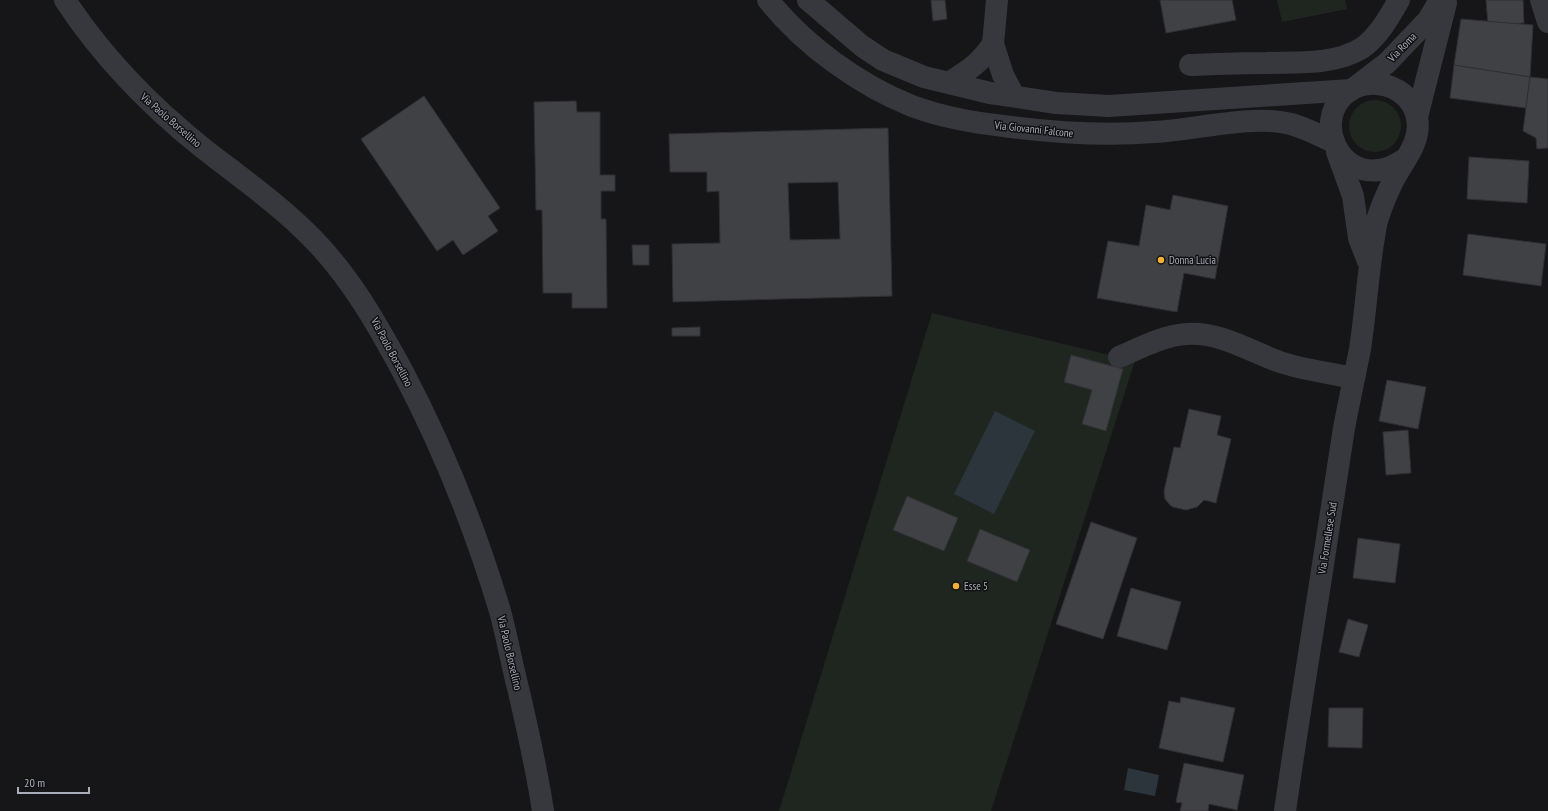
<svg xmlns="http://www.w3.org/2000/svg" width="1548" height="811" viewBox="0 0 1548 811" font-family="'PT Sans Narrow',sans-serif">
<rect width="100%" height="100%" fill="#161618"/>
<!-- green -->
<g fill="#1e261f">
<polygon points="1277,0 1345,0 1347,9 1282,22"/>
<circle cx="1375" cy="126" r="26"/>
<polygon points="932,313 1135,361 991,811 779,811"/>
</g>
<!-- water -->
<g fill="#2c353c">
<polygon points="995,411 1035,431 994,514 954,494"/>
<polygon points="1128,768 1159,775 1155,796 1124,790"/>
</g>
<!-- building -->
<g fill="#404145" stroke="#303034" fill-rule="evenodd">
<polygon points="931,0 945,0 947,19 933,21"/>
<polygon points="1160,0 1232,0 1236,20 1166,33"/>
<polygon points="1486,0 1523,0 1524,23 1488,25"/>
<polygon points="1461,19 1533,25 1530,77 1454,65"/>
<polygon points="1454,65 1530,77 1526,108 1450,98"/>
<polygon points="1530,77 1548,79 1548,148 1537,149 1536,138 1523,131"/>
<polygon points="424,96 500,208 488,216 498,231 463,255 453,240 437,251 361,139"/>
<polygon points="576,101 577,112 600,112 600,175 615,175 615,191 601,191 601,219 606,219 607,308 572,308 572,293 543,293 542,210 536,210 534,102"/>
<path d="M888,128L892,296L673,302L672,244L720,243L719,191L707,192V172H670L669,134ZM838,182L840,239L790,240L788,183Z"/>
<polygon points="1469,157 1529,161 1527,203 1467,199"/>
<polygon points="1173,195 1228,206 1215,279 1184,273 1177,312 1097,298 1108,241 1139,246 1146,205 1170,210"/>
<polygon points="1468,234 1546,244 1541,286 1463,275"/>
<polygon points="632,245 649,245 649,265 633,265"/>
<polygon points="700,327 700,336 672,336 672,328"/>
<polygon points="1071,355 1123,369 1106,431 1082,424 1092,390 1064,382"/>
<polygon points="1387,380 1426,387 1418,429 1379,421"/>
<polygon points="1189,409 1221,416 1217,435 1231,439 1216,503 1204,500 1197,507 1186,510 1173,507 1170,505 1165,499 1164,491 1174,447 1180,448"/>
<polygon points="1408,430 1411,473 1386,475 1383,432"/>
<polygon points="907,496 958,518 944,551 893,530"/>
<polygon points="1091,522 1137,538 1103,639 1056,624"/>
<polygon points="980,529 1030,550 1017,582 967,561"/>
<polygon points="1358,538 1400,544 1395,583 1353,578"/>
<polygon points="1131,588 1181,602 1167,650 1117,636"/>
<polygon points="1348,619 1368,625 1359,657 1339,652"/>
<polygon points="1181,697 1235,708 1223,762 1159,748 1169,701 1180,703"/>
<polygon points="1329,708 1363,708 1362,748 1328,747"/>
<polygon points="1184,763 1244,775 1237,810 1209,804 1208,811 1180,811 1182,803 1176,802"/>
</g>
<g fill="none" stroke-linecap="round" stroke-linejoin="round">
<!-- minor -->
<g stroke="#37383d" stroke-width="22">
<path d="M65,0C103,58 150,106 204,149C241,178 280,205 313,239C351,278 377,324 403,372C443,448 475,528 500,611C507,637 512,665 519,692C528,731 537,771 543,811"/>
<path d="M768,0C804,45 859,85 912,106C944,118 977,123 1011,127C1059,133 1106,136 1154,132C1195,130 1253,114 1291,124C1306,128 1320,136 1334,142"/>
<polyline points="808,0 862,46 883,60 924,77 990,93 1056,103 1109,106 1351,90"/>
<polyline points="1541,0 1548,22"/>
<polyline points="993,44 997,0"/>
<path d="M1190,65C1216,64 1241,63 1267,63C1297,62 1335,65 1362,48C1379,36 1389,17 1399,0"/>
<path d="M950,82C969,70 980,63 993,44L1003,75L1014,96"/>
<polyline points="1357,86 1387,63 1428,20 1440,0"/>
<polyline points="1417,117 1446,3"/>
<polyline points="1337,152 1353,196 1359,238 1368,261"/>
<path d="M1119,357C1140,348 1164,335 1187,334C1221,332 1249,351 1280,362C1304,370 1329,373 1354,378"/>
<path d="M1285,811C1297,727 1311,643 1324,558C1331,515 1337,471 1344,428C1349,401 1355,375 1360,349C1366,310 1368,270 1375,231C1377,215 1385,198 1392,183C1402,162 1422,143 1417,118C1411,85 1367,72 1343,96C1315,124 1339,176 1379,170C1390,169 1397,164 1405,159"/>
</g>
</g>
<!-- markers -->
<g fill="#f2b134" stroke="#111113" stroke-width="1.5">
<circle cx="1161" cy="260" r="4"/>
<circle cx="956" cy="586" r="4"/>
</g>
<g text-anchor="middle" stroke-width="3" stroke-linejoin="round" paint-order="stroke">
<!-- street labels -->
<g font-size="11" fill="#a8adb8" stroke="#111113">
<text transform="translate(1402 47) rotate(-46)" y="4">Via Roma</text>
<text transform="translate(171 120) rotate(41)" y="4">Via Paolo Borsellino</text>
<text transform="translate(1034 129) rotate(6)" y="4">Via Giovanni Falcone</text>
<text transform="translate(392 352) rotate(62)" y="4">Via Paolo Borsellino</text>
<text transform="translate(1327 538) rotate(-81)" y="4">Via Formellese Sud</text>
<text transform="translate(510 653) rotate(77)" y="4">Via Paolo Borsellino</text>
</g>
<!-- poi labels -->
<g font-size="11" fill="#a8adb8" stroke="#111113" text-anchor="start">
<text x="1169" y="264">Donna Lucia</text>
<text x="964" y="590">Esse 5</text>
</g>
</g>
<!-- scale -->
<path d="M18 787v6h71v-6" fill="none" stroke="#a8adb8" stroke-width="2"/>
<text x="24" y="787" font-size="12" fill="#a8adb8" stroke="#111113" stroke-width="3" paint-order="stroke">20 m</text>
</svg>
